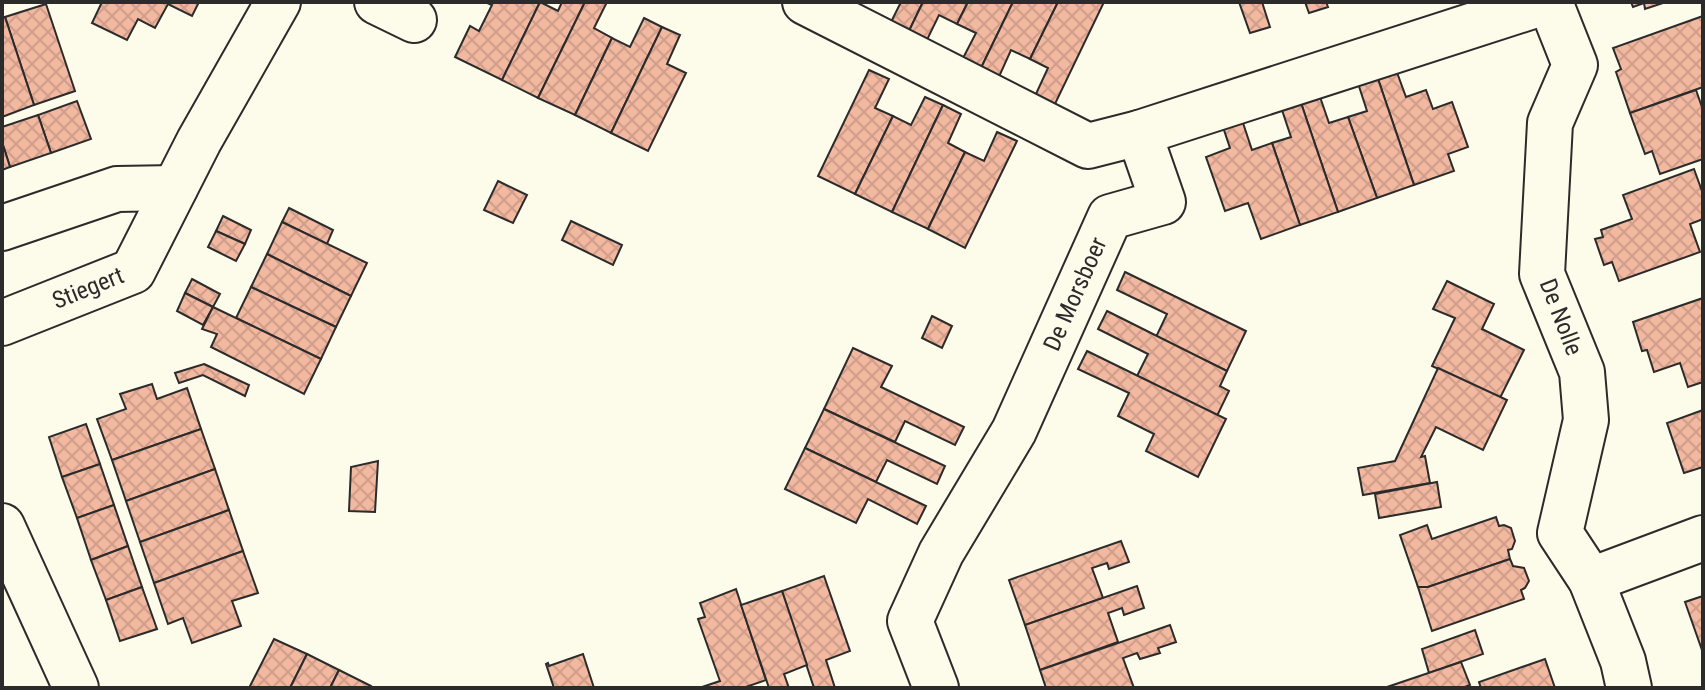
<svg xmlns="http://www.w3.org/2000/svg" width="1705" height="690" viewBox="0 0 1705 690" font-family="'Roboto Condensed',sans-serif">
<defs>
<pattern id="building-cross-hatch" width="8" height="8" patternUnits="userSpaceOnUse" patternTransform="scale(2)"><rect width="8" height="8" fill="#f2b8a0"/><path d="M0 0l8 8M0 8l8-8" fill="none" stroke="#d09e8a"/></pattern>
</defs>
<rect width="100%" height="100%" fill="#fdfbea"/>
<!-- building -->
<g fill="url(#building-cross-hatch)" stroke="#2b2b2b" stroke-width="2">
<polygon points="102,2 199,2 192,16 168,4 155,28 138,19 127,40 92,23"/>
<polygon points="485,2 540,2 502,80 455,57 470,26 479,31 492,5"/>
<polygon points="540,2 558,11 562,2 585,2 538,98 502,80"/>
<polygon points="585,2 607,2 594,28 612,38 575,115 538,98"/>
<polygon points="901,2 923,2 907,35 889,26"/>
<polygon points="923,2 968,2 957,24 939,15 925,44 907,35"/>
<polygon points="968,2 1013,2 980,70 961,62 976,33 957,24"/>
<polygon points="1013,2 1058,2 1030,59 1011,50 998,79 980,70"/>
<polygon points="1058,2 1104,2 1054,106 1035,96 1048,68 1030,59"/>
<polygon points="1239,2 1262,2 1270,27 1250,33"/>
<polygon points="1305,2 1326,2 1328,7 1309,13"/>
<polygon points="1631,2 1666,2 1645,9 1644,3 1633,7"/>
<polygon points="46,4 75,91 34,105 5,17"/>
<polygon points="1703,16 1703,87 1630,113 1616,72 1621,69 1613,48"/>
<polygon points="5,17 34,105 2,117 2,18"/>
<polygon points="644,18 662,27 611,133 575,115 612,38 630,47"/>
<polygon points="662,27 680,35 667,64 686,73 648,151 611,133"/>
<polygon points="1395,67 1406,97 1426,90 1433,109 1452,102 1468,147 1448,154 1454,171 1414,185 1376,73"/>
<polygon points="869,70 889,79 875,108 893,116 855,194 818,176"/>
<polygon points="1376,73 1414,185 1377,198 1348,117 1367,111 1357,80"/>
<polygon points="1696,90 1703,110 1703,159 1660,174 1652,151 1645,154 1630,113"/>
<polygon points="1319,94 1329,123 1348,117 1377,198 1338,212 1300,100"/>
<polygon points="925,97 943,105 892,212 855,194 893,116 911,125"/>
<polygon points="1300,100 1338,212 1300,225 1272,143 1291,137 1281,107"/>
<polygon points="77,101 91,139 51,153 38,115"/>
<polygon points="943,105 961,114 948,143 965,152 928,229 892,212"/>
<polygon points="38,115 51,153 10,167 2,142 2,127"/>
<polygon points="1242,120 1252,150 1272,143 1300,225 1261,239 1248,203 1225,211 1206,157 1230,148 1223,127"/>
<polygon points="997,132 1017,141 965,248 928,229 965,152 984,161"/>
<polygon points="2,142 10,167 2,170"/>
<polygon points="1694,169 1703,194 1703,219 1690,224 1700,252 1619,281 1612,262 1604,265 1595,239 1603,237 1601,230 1632,219 1623,195"/>
<polygon points="498,181 527,195 513,223 484,210"/>
<polygon points="289,208 333,230 327,244 282,222"/>
<polygon points="223,216 251,230 245,244 216,231"/>
<polygon points="571,221 622,245 613,265 562,240"/>
<polygon points="282,222 367,263 351,296 267,254"/>
<polygon points="216,231 245,244 236,261 208,247"/>
<polygon points="267,254 351,296 336,327 251,287"/>
<polygon points="1125,272 1246,331 1227,371 1156,337 1167,314 1117,290"/>
<polygon points="192,279 220,294 213,307 185,293"/>
<polygon points="1447,281 1494,304 1482,329 1524,350 1500,398 1432,366 1455,318 1433,309"/>
<polygon points="251,287 336,327 321,359 236,318"/>
<polygon points="185,293 213,307 203,325 177,311"/>
<polygon points="1703,298 1703,382 1688,387 1680,363 1654,372 1647,350 1642,351 1633,322"/>
<polygon points="213,307 321,359 304,394 211,347 217,334 202,329"/>
<polygon points="1107,311 1227,371 1220,386 1229,391 1217,416 1137,376 1148,354 1098,329"/>
<polygon points="932,316 952,326 942,348 922,338"/>
<polygon points="853,348 892,366 881,387 964,427 955,445 905,421 895,442 824,409"/>
<polygon points="1087,351 1226,419 1198,477 1146,451 1154,434 1118,416 1129,393 1078,369"/>
<polygon points="204,364 249,385 245,396 203,375 179,383 175,373"/>
<polygon points="1438,368 1507,400 1483,450 1436,427 1421,457 1425,456 1430,483 1363,495 1358,468 1395,461"/>
<polygon points="152,384 157,399 187,388 201,429 112,460 97,419 126,409 120,394"/>
<polygon points="824,409 945,466 937,484 887,460 876,482 805,448"/>
<polygon points="1703,410 1703,467 1684,473 1667,423"/>
<polygon points="86,424 100,464 62,477 49,437"/>
<polygon points="201,429 215,469 126,501 112,460"/>
<polygon points="805,448 926,506 917,524 868,499 856,523 785,489"/>
<polygon points="378,461 375,512 349,511 351,467"/>
<polygon points="100,464 114,505 77,518 62,477"/>
<polygon points="215,469 229,510 140,542 126,501"/>
<polygon points="1437,482 1441,507 1379,518 1375,494"/>
<polygon points="114,505 128,546 91,560 77,518"/>
<polygon points="229,510 243,551 154,583 140,542"/>
<polygon points="1496,517 1499,526 1504,525 1511,528 1515,541 1512,549 1508,550 1510,559 1428,587 1418,587 1400,535 1427,525 1432,539"/>
<polygon points="1121,541 1129,562 1109,569 1107,563 1092,568 1103,598 1025,625 1009,580"/>
<polygon points="128,546 142,587 106,600 91,560"/>
<polygon points="243,551 258,593 232,601 241,626 192,643 183,618 168,624 154,583"/>
<polygon points="1510,559 1513,566 1524,568 1529,581 1525,588 1521,590 1524,599 1432,631 1418,587 1428,587"/>
<polygon points="824,576 850,651 826,660 835,688 814,688 782,591"/>
<polygon points="1137,586 1144,608 1124,615 1122,608 1108,613 1118,642 1040,670 1025,625"/>
<polygon points="142,587 157,629 120,641 106,600"/>
<polygon points="736,589 766,680 743,688 699,688 720,681 698,619 705,617 700,603"/>
<polygon points="782,591 807,665 784,674 789,688 769,688 741,605"/>
<polygon points="1703,596 1703,653 1685,602"/>
<polygon points="1170,625 1176,642 1158,648 1160,653 1140,659 1137,653 1123,658 1134,688 1046,688 1040,670"/>
<polygon points="1475,630 1483,654 1429,673 1422,649"/>
<polygon points="274,639 307,654 290,688 249,688"/>
<polygon points="307,654 339,670 330,688 290,688"/>
<polygon points="583,654 594,688 554,688 546,664 548,663 549,666"/>
<polygon points="1545,659 1555,688 1481,688 1479,682"/>
<polygon points="1461,662 1470,685 1462,688 1384,688"/>
<polygon points="339,670 371,686 370,688 330,688"/>
</g>
<g fill="none" stroke-linecap="round" stroke-linejoin="round">
<defs>
<g id="minor">
<polyline points="377,2 414,20"/>
<polyline points="805,2 1088,146 1139,133 1163,202 1110,217 1014,431 941,553 910,621 936,688"/>
<polyline points="1550,2 1575,65 1550,123 1542,274 1582,372 1586,420 1560,533 1591,580 1623,661 1629,688"/>
<polyline points="1139,133 1545,2"/>
<polyline points="2,228 117,189 175,188"/>
<polyline points="2,323 133,271 199,141 278,2"/>
<polyline points="2,526 76,688"/>
<polyline points="1591,580 1703,538"/>
</g>
</defs>
<!-- minor casing -->
<use href="#minor" stroke="#2b2b2b" stroke-width="48"/>
<!-- minor -->
<use href="#minor" stroke="#fdfbea" stroke-width="44"/>
</g>
<g text-anchor="middle" stroke-width="6" stroke-linejoin="round" paint-order="stroke">
<!-- street labels -->
<g font-size="24" fill="#2b2b2b" stroke="#fdfbea">
<text transform="translate(88 288) rotate(-22)" y="8">Stiegert</text>
<text transform="translate(1075 294) rotate(-66)" y="8">De Morsboer</text>
<text transform="translate(1561 317) rotate(69)" y="8">De Nolle</text>
</g>
</g>
<!-- border -->
<rect width="1705" height="690" fill="none" stroke="#2b2b2b" stroke-width="8"/>
</svg>
